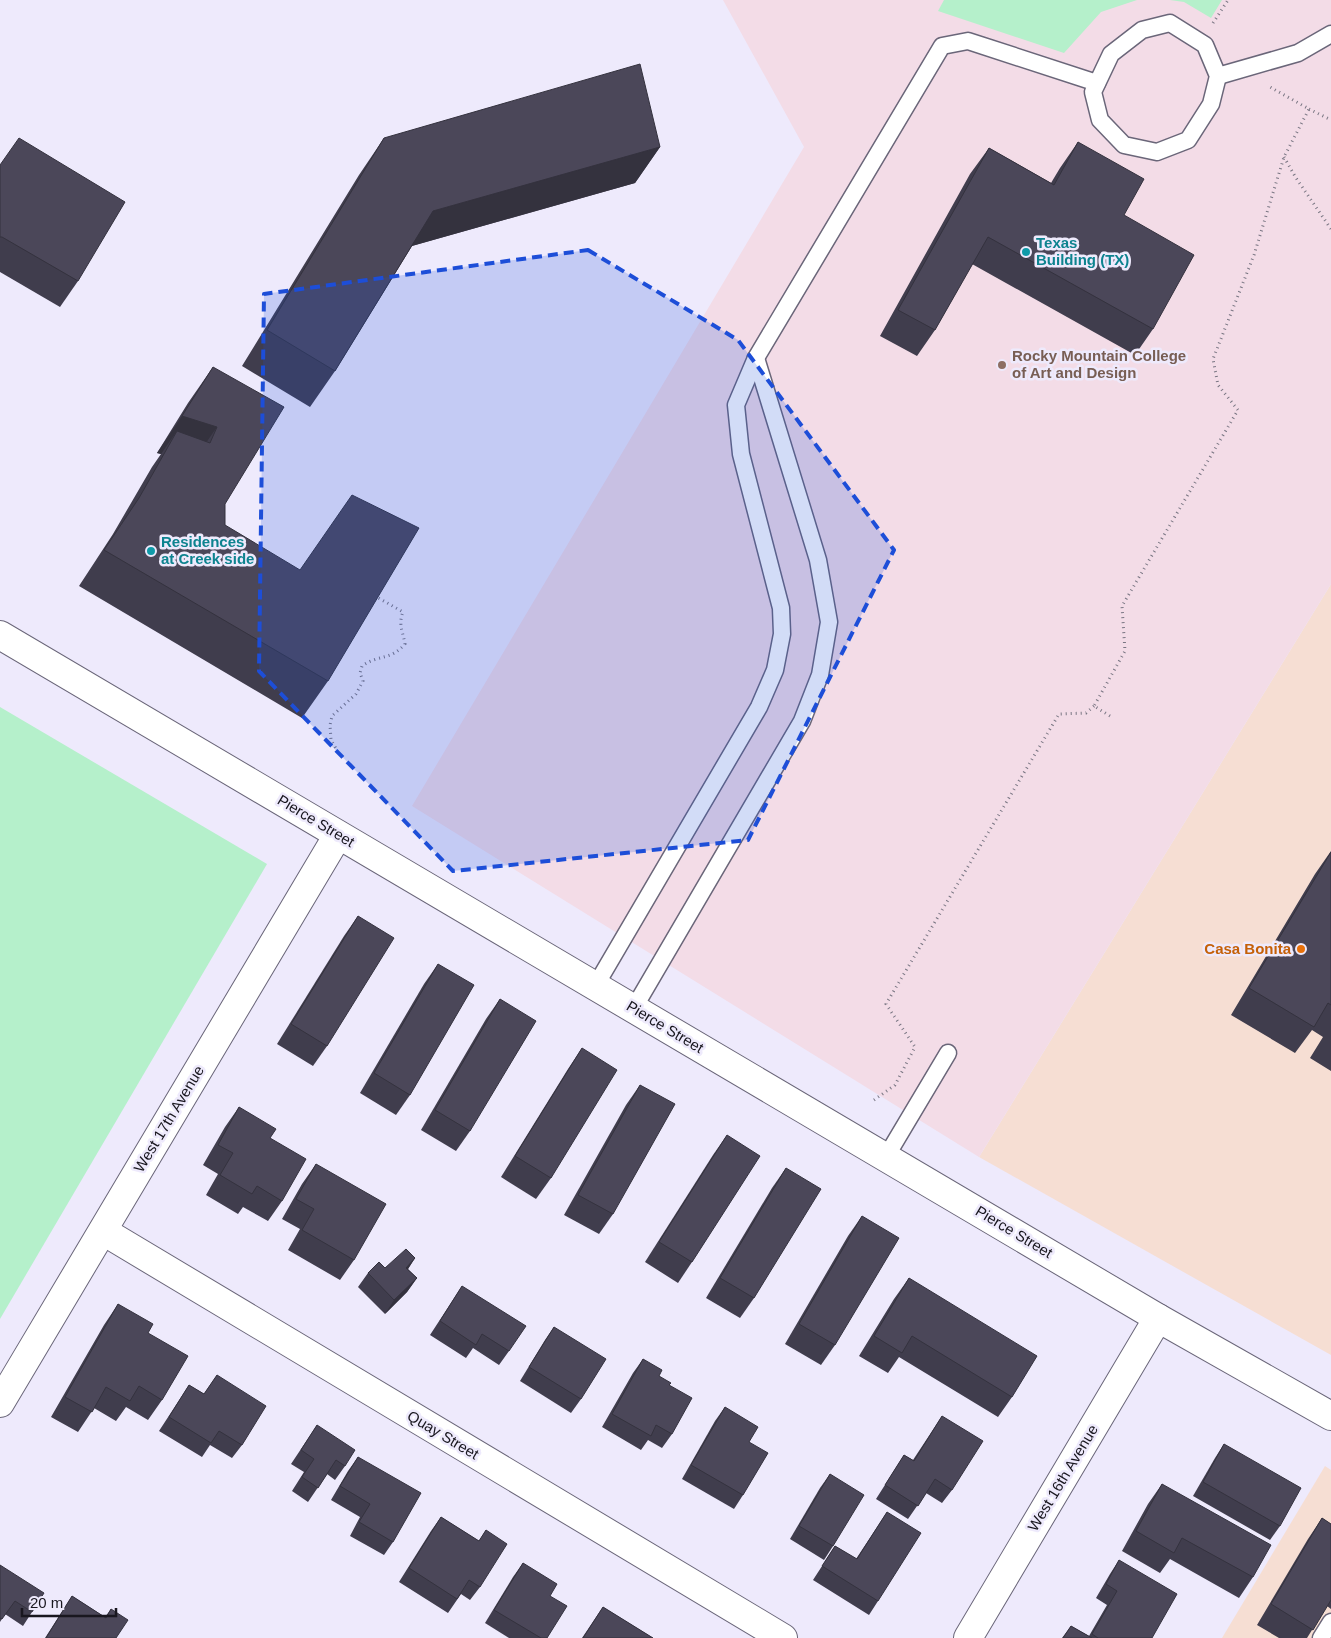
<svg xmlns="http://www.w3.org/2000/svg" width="1331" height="1638" viewBox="0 0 1331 1638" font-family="Helvetica,sans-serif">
<rect width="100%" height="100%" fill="#eeeafc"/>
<!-- commercial -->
<g fill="#f6ded3">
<polygon points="1331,584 1331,1355 979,1157"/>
<polygon points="1325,1466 1331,1470 1331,1638 1222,1638"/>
</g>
<!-- education -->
<polygon fill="#f3dce7" points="723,0 1331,0 1331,584 979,1157 412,806 804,147"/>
<!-- green -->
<g fill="#b5f0cb">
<polygon points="944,0 1137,0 1101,12 1064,53 938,11"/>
<polygon points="1170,0 1222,0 1211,18 1184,2"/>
<polygon points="0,707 267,864 0,1319"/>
</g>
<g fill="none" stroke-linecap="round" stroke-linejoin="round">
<defs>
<g id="service">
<polygon points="1170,23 1205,45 1218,76 1211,104 1188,140 1157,152 1124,145 1100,120 1093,92 1111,54 1142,30"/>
<polyline points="1218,76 1298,53 1331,34"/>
<polyline points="596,985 759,707 775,670 782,634 781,608 741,454 736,405 756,358 942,46 968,41 1097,83"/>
<polyline points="634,1008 802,721 820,675 829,622 818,560 756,358"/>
<polyline points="886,1157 948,1053"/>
<polyline points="1321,1638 1331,1622"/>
</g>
<g id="minor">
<polyline points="103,1231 783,1638"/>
<polyline points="0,1403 338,835"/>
<polyline points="968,1638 1158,1318"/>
</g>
<polyline id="tertiary" points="0,635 1158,1318 1331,1416"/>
</defs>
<!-- service casing -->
<use href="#service" stroke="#6a6679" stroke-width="19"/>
<!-- minor casing -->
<use href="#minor" stroke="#6a6679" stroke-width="30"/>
<!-- tertiary casing -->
<use href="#tertiary" stroke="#6a6679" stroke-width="30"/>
<!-- path -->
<g stroke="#797683" stroke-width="3" stroke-dasharray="1 4" stroke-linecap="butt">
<polyline points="1213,23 1228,0"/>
<polyline points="1309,109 1331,120"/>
<polyline points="1284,157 1296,178 1331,229"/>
<polyline points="1110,716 1094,706 1125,651 1122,606 1238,410 1218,385 1213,359 1254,255 1284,157 1309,109 1270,87"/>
<path d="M338,752L331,740L330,725L332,716L356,694L363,681L360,673L362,666C379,654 390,661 405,644C403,632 398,624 403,612L375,596"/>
<polyline points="874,1100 895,1085 915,1047 886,1004 1059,714 1086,713 1094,706"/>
</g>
<!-- service -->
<use href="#service" stroke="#fff" stroke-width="16"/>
<!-- minor -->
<use href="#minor" stroke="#fff" stroke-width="28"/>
<!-- tertiary -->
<use href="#tertiary" stroke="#fff" stroke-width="28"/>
</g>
<!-- wall -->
<g fill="#403d4d">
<polygon points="384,138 660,147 635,183 412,246 335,371 310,407 242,366 359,175"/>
<polygon points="1078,142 1124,215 1153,329 1135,355 972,264 935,330 917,356 880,336 970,174 989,148 1051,183 1060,168"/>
<polygon points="0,165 78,281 60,307 0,272"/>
<polygon points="213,367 225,504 225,525 328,681 302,718 79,586 113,534 152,467 161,454 157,453 188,403"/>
<polygon points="1331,851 1331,1071 1310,1058 1323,1037 1312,1030 1295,1053 1231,1015 1315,874"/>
<polygon points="358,916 327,1046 313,1066 277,1044 344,936"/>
<polygon points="438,964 410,1095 396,1115 360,1093 424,984"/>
<polygon points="500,999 470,1131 456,1151 421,1130 486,1019"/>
<polygon points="582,1048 551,1178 536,1199 501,1177 568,1069"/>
<polygon points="640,1085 613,1214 599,1234 564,1215 626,1105"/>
<polygon points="239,1107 270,1138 282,1201 268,1221 243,1207 238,1214 206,1195 218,1174 203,1165 225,1127"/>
<polygon points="727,1135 692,1262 678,1283 645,1262 713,1155"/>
<polygon points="316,1164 354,1260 340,1280 288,1250 300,1229 282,1219 302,1184"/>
<polygon points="786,1168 754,1298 740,1318 706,1298 772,1188"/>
<polygon points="862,1216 835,1345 821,1365 785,1344 848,1236"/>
<polygon points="415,1258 408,1269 417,1278 407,1292 385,1314 358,1287 368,1273 385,1268"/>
<polygon points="909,1278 1012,1397 998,1417 899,1357 888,1373 859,1356 894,1299"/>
<polygon points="462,1286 509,1351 499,1365 473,1348 466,1358 430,1335"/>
<polygon points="118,1304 148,1333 162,1400 148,1420 126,1407 116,1421 94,1408 78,1432 51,1417 104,1325"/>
<polygon points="554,1327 581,1399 571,1413 520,1381 545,1340"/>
<polygon points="643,1359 659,1376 672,1434 662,1448 648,1440 641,1450 602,1427 633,1373"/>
<polygon points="217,1375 242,1445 232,1458 210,1445 202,1457 159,1431 189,1385 204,1394"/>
<polygon points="725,1407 749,1442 743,1495 734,1509 682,1479 715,1421"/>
<polygon points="942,1416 952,1490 942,1503 926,1493 908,1519 876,1499 904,1455 913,1460"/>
<polygon points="317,1425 345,1466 335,1480 327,1474 308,1502 292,1491 304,1472 291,1464"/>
<polygon points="1224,1444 1280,1526 1270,1540 1193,1496 1215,1458"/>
<polygon points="358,1457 393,1542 384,1555 350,1536 360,1517 331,1500 348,1471"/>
<polygon points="830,1474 833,1546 824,1560 790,1539 820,1488"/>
<polygon points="1162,1484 1253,1577 1239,1598 1170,1559 1160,1573 1122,1551 1148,1504"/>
<polygon points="887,1512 878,1601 869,1615 813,1580 835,1546 856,1559"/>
<polygon points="441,1517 479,1541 486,1530 480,1587 470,1600 461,1594 448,1613 399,1582 431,1531"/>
<polygon points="1322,1518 1331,1524 1331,1609 1327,1606 1307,1638 1279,1638 1257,1625 1308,1539"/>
<polygon points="1119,1560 1152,1638 1062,1638 1071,1626 1089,1636 1107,1605 1096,1598 1110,1574"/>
<polygon points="523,1563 550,1596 547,1638 509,1638 485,1623 513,1577"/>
<polygon points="0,1565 32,1612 23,1626 5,1614 0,1622"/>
<polygon points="72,1596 105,1617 111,1609 116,1638 45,1638"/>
<polygon points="603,1607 653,1638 582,1638"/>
</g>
<!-- shaded-wall -->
<g fill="#34323e">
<polygon points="660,147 635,183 408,247 433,211"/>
<polygon points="182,416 217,427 192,463 177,431 161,454 157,453"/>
<polygon points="415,1258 406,1272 406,1268"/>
<polygon points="417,1278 407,1292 385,1314 394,1300"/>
</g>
<!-- building -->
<g fill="#4b4759" stroke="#34323e">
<polygon points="640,64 660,147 433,211 335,371 267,330 384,138"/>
<polygon points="19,138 125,202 78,281 2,237 0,237 0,165"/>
<polygon points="1078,142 1144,179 1124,215 1194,255 1153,329 988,237 935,330 898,310 989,148 1054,185"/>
<polygon points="213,367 284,407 225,504 225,525 300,570 352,495 419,528 328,681 104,550 139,498 177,431 210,443 217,427 182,416"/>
<polygon points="1331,852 1331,1005 1328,1003 1314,1027 1249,988"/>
<polygon points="358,916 394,938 327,1046 291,1024"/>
<polygon points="438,964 474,985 410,1095 374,1073"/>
<polygon points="500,999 536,1021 470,1131 435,1110"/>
<polygon points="582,1048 617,1070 551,1178 515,1156"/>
<polygon points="640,1085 675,1104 613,1214 578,1195"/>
<polygon points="239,1107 276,1129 270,1138 306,1159 282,1201 257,1186 252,1194 220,1175 233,1153 218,1145"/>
<polygon points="727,1135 760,1156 692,1262 659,1242"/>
<polygon points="316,1164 386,1204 354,1260 302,1230 314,1209 296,1199"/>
<polygon points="786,1168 821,1189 754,1298 720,1278"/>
<polygon points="862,1216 899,1238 835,1345 799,1324"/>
<polygon points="406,1249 415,1258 406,1268 417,1278 394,1300 368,1273 379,1262 385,1268"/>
<polygon points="909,1278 1037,1356 1012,1397 912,1336 902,1353 874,1336"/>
<polygon points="462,1286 526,1326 509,1351 482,1334 476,1345 440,1321"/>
<polygon points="118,1304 153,1324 148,1333 188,1356 162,1400 139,1386 130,1401 106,1387 92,1412 65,1397"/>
<polygon points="554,1327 606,1359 581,1399 529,1367"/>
<polygon points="643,1359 662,1370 659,1376 671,1383 669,1385 692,1398 672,1434 656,1425 651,1436 612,1414"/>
<polygon points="217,1375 266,1406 242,1445 219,1431 211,1443 169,1417 189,1385 204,1394"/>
<polygon points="725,1407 758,1427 749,1442 768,1453 743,1495 691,1465"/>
<polygon points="942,1416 983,1441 952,1490 935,1479 918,1506 885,1485 904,1455 914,1461"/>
<polygon points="317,1425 355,1450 345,1466 336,1460 318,1488 302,1477 314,1459 301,1450"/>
<polygon points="1224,1444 1301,1488 1280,1526 1203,1482"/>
<polygon points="358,1457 421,1493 393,1542 359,1522 370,1504 340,1486"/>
<polygon points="830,1474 864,1495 833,1546 799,1526"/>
<polygon points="1162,1484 1271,1545 1253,1577 1182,1538 1174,1553 1136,1531"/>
<polygon points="887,1512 921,1533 878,1601 822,1566 835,1546 857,1559"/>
<polygon points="441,1517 479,1541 486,1530 507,1544 480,1587 469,1580 457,1599 409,1568"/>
<polygon points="1322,1518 1331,1524 1331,1600 1313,1630 1271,1604"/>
<polygon points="1119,1560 1177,1594 1152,1638 1098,1638 1092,1634 1117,1591 1106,1584"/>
<polygon points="523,1563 557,1584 550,1596 567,1606 547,1638 541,1638 494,1610"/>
<polygon points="0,1565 44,1593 32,1612 15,1601 2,1619 0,1618"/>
<polygon points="72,1596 106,1618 111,1609 128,1620 116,1638 46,1638"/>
<polygon points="603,1607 653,1638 583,1638"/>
<polygon points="1071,1626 1092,1638 1063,1638"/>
</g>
<!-- marked area -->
<path fill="#1d4ed8" fill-opacity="0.2" stroke="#1d4ed8" stroke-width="4" stroke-dasharray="10 6" stroke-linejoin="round" d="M588,250L738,340L894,550L748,840L453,871L259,671L264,294Z"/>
<!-- markers -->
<g fill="#0f9aa8" stroke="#eeeafc" stroke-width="2">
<circle cx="1026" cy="252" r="5"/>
<circle cx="151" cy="551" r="5"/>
</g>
<circle fill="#8d6e63" stroke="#eeeafc" stroke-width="2" cx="1002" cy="365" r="5"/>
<circle fill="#e8710a" stroke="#eeeafc" stroke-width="2" cx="1301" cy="949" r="5"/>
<g text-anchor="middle" stroke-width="5" stroke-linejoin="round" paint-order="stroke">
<!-- culture labels -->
<g font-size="15" font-weight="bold" fill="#0d838f" stroke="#eeeafc" text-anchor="start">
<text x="1036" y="248">Texas<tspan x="1036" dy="17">Building (TX)</tspan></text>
<text x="161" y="547">Residences<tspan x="161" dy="17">at Creek side</tspan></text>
</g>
<!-- education labels -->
<g font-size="15" font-weight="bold" fill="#785e54" stroke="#eeeafc" text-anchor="start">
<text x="1012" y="361">Rocky Mountain College<tspan x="1012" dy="17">of Art and Design</tspan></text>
</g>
<!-- street labels -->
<g font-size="15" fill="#19171f" stroke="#eeeafc">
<text transform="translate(316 821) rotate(31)" y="5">Pierce Street</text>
<text transform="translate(665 1027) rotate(31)" y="5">Pierce Street</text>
<text transform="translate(169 1119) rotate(-59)" y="5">West 17th Avenue</text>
<text transform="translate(1014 1232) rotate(31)" y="5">Pierce Street</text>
<text transform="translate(443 1435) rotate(31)" y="5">Quay Street</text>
<text transform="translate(1063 1478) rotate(-59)" y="5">West 16th Avenue</text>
</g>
<!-- food labels -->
<g font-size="15" font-weight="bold" fill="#c56008" stroke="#eeeafc" text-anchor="end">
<text x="1291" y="954">Casa Bonita</text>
</g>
</g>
<!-- scale -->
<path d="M22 1608v8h94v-8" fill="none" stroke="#19171f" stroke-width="2.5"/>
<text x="30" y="1608" font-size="15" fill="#19171f" stroke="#eeeafc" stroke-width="4" paint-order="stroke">20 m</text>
</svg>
